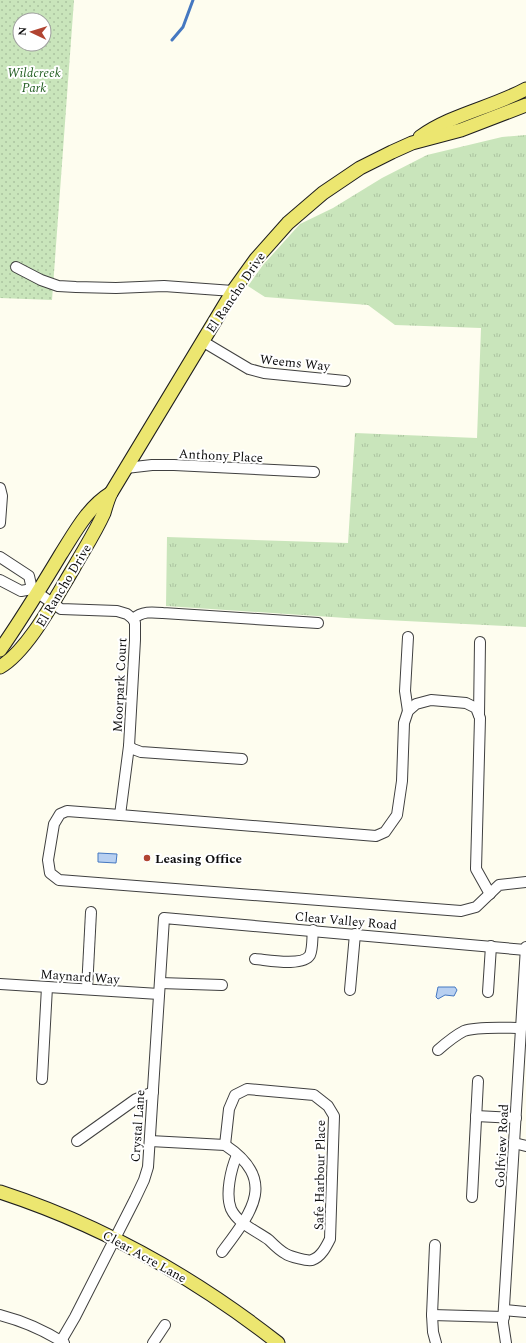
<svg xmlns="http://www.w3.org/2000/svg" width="526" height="1343" viewBox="0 0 526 1343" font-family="Spectral,serif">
<defs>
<pattern id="grass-tufts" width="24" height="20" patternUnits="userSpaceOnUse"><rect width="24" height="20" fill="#c9e5bb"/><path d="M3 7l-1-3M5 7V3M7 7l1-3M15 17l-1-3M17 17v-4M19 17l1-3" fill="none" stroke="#abc3a0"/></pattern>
<pattern id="park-dots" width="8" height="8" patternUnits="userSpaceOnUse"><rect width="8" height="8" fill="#c9e5bb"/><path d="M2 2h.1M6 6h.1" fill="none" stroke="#abc3a0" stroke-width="1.8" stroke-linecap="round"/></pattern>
</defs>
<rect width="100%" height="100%" fill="#fefdef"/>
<!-- grass -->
<polygon fill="url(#grass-tufts)" points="526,135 526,627 346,618 166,606 167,537 348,543 355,433 477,438 481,328 395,325 368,305 265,297 248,286 263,265 300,224 333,208 382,178 427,155 502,137"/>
<!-- park -->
<path fill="url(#park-dots)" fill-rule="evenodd" d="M0,0H74L52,300L0,298ZM20,20H44V44H20Z"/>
<!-- water -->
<g fill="#b8d0f1" stroke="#4578c1">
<polygon points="98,853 117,854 116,863 98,862"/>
<polygon points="438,987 455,987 457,990 454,996 445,995 438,999 436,997"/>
</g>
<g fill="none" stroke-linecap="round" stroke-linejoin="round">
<!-- stream -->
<polyline stroke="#4578c1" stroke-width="3" points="172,40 183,27 193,0"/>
<defs>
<g id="minor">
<polyline points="16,267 41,280 58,286 76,287 116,288 164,286 233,291"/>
<polyline points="202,341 249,369 264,373 345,381"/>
<polyline points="126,468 152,465 174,465 314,472"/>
<polyline points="0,488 2,496 0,523"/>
<polyline points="0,557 29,576 32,589"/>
<polyline points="0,580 21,591 32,589 61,609 117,611 127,614 133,619 135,623 135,640 129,746 133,749 141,752 242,759"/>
<path d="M133,619C142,611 152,612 163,613L318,623"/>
<polyline points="408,711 405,691 408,637"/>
<polyline points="479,715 480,642"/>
<polyline points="129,746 120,815 67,811 60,814 54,824 48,860 50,873 59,880 461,911 476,907 499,885 526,882"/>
<polyline points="120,815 376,836 385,832 397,815 402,781 404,723 408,711 416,704 431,700 466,703 476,708 480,718 476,869 490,894"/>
<path d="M255,959C268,960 303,967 310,955C313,948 312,937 313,930"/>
<polyline points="160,983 222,985"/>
<polyline points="0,984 159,994"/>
<polyline points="87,989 91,912"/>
<polyline points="350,990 355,934"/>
<polyline points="488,992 491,946"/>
<path d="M438,1050C446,1043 454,1036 464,1031C477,1026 506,1028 521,1028"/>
<polyline points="42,1079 47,987"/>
<polyline points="476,1116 516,1118"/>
<polyline points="77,1141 136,1099 153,1092"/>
<path d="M150,1141L225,1145C278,1180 252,1212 222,1252"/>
<polyline points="514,1143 526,1146"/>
<path d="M225,1145L229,1109L235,1095L247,1089L314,1095L328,1106L334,1116L330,1239C326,1247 321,1257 312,1260C309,1262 289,1256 286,1254C280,1251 274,1245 269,1240C257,1231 238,1224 231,1209C225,1194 231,1169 237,1155"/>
<polyline points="472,1197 478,1081"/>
<polyline points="435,1245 432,1315 433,1332 436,1343"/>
<polyline points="504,1310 526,1312"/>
<path d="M0,1315C23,1321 44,1330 64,1343"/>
<polyline points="432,1315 504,1317"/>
<polyline points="61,1341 75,1317 135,1199 144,1180 148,1167 164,918 526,950"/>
<polyline points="153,1343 165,1325"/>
<polyline points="506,1343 503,1323 526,947"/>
</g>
<g id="major">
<path d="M420,137C452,114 491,108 526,89"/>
<path d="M0,650C22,619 41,587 61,554C75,532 88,507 111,493"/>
<path d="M0,667C28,651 56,597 73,569C83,551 95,533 104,513C106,506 108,499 111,493L233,291L256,259L288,223L323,193L360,168L392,152L412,143L461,130L526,105"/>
<path d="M0,1192C101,1225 194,1277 278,1343"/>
</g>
</defs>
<!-- minor casing -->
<use href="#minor" stroke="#404040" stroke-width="12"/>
<!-- major casing -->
<use href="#major" stroke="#1e1e1e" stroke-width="15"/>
<!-- minor -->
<use href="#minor" stroke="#fff" stroke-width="10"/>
<!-- major -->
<use href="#major" stroke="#ece670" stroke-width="13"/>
</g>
<!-- markers -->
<circle fill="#b14431" stroke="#fff" stroke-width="1.5" cx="147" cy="858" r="4"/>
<g text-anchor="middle" stroke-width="4" stroke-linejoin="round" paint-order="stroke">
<!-- park labels -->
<g font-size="13" font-style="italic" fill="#245f23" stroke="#fff">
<text x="34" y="77">Wildcreek<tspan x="34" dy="15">Park</tspan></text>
</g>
<!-- street labels -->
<g font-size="13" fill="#0d0d0d" stroke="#fff">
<text transform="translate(235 292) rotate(-56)" y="5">El Rancho Drive</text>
<text transform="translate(295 362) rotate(6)" y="5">Weems Way</text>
<text transform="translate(221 455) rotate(3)" y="5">Anthony Place</text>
<text transform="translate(63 585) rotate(-59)" y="5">El Rancho Drive</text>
<text transform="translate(119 685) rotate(-87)" y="5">Moorpark Court</text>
<text transform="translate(346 920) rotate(5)" y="5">Clear Valley Road</text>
<text transform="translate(80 976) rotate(4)" y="5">Maynard Way</text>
<text transform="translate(137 1126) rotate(-86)" y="5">Crystal Lane</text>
<text transform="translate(501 1146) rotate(-87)" y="5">Golfview Road</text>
<text transform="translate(319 1175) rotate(-89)" y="5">Safe Harbour Place</text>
<text transform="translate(145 1256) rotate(29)" y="5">Clear Acre Lane</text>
</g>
<!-- poi labels -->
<g font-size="13" font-weight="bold" fill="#0d0d0d" stroke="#fff" text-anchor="start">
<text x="155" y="863">Leasing Office</text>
</g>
</g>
<!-- north arrow -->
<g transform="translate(32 32) rotate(274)"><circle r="19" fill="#ffffff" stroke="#9e9e9e"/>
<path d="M0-3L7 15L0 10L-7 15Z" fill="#b14431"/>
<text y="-6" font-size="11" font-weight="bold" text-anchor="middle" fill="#0d0d0d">N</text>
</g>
</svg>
